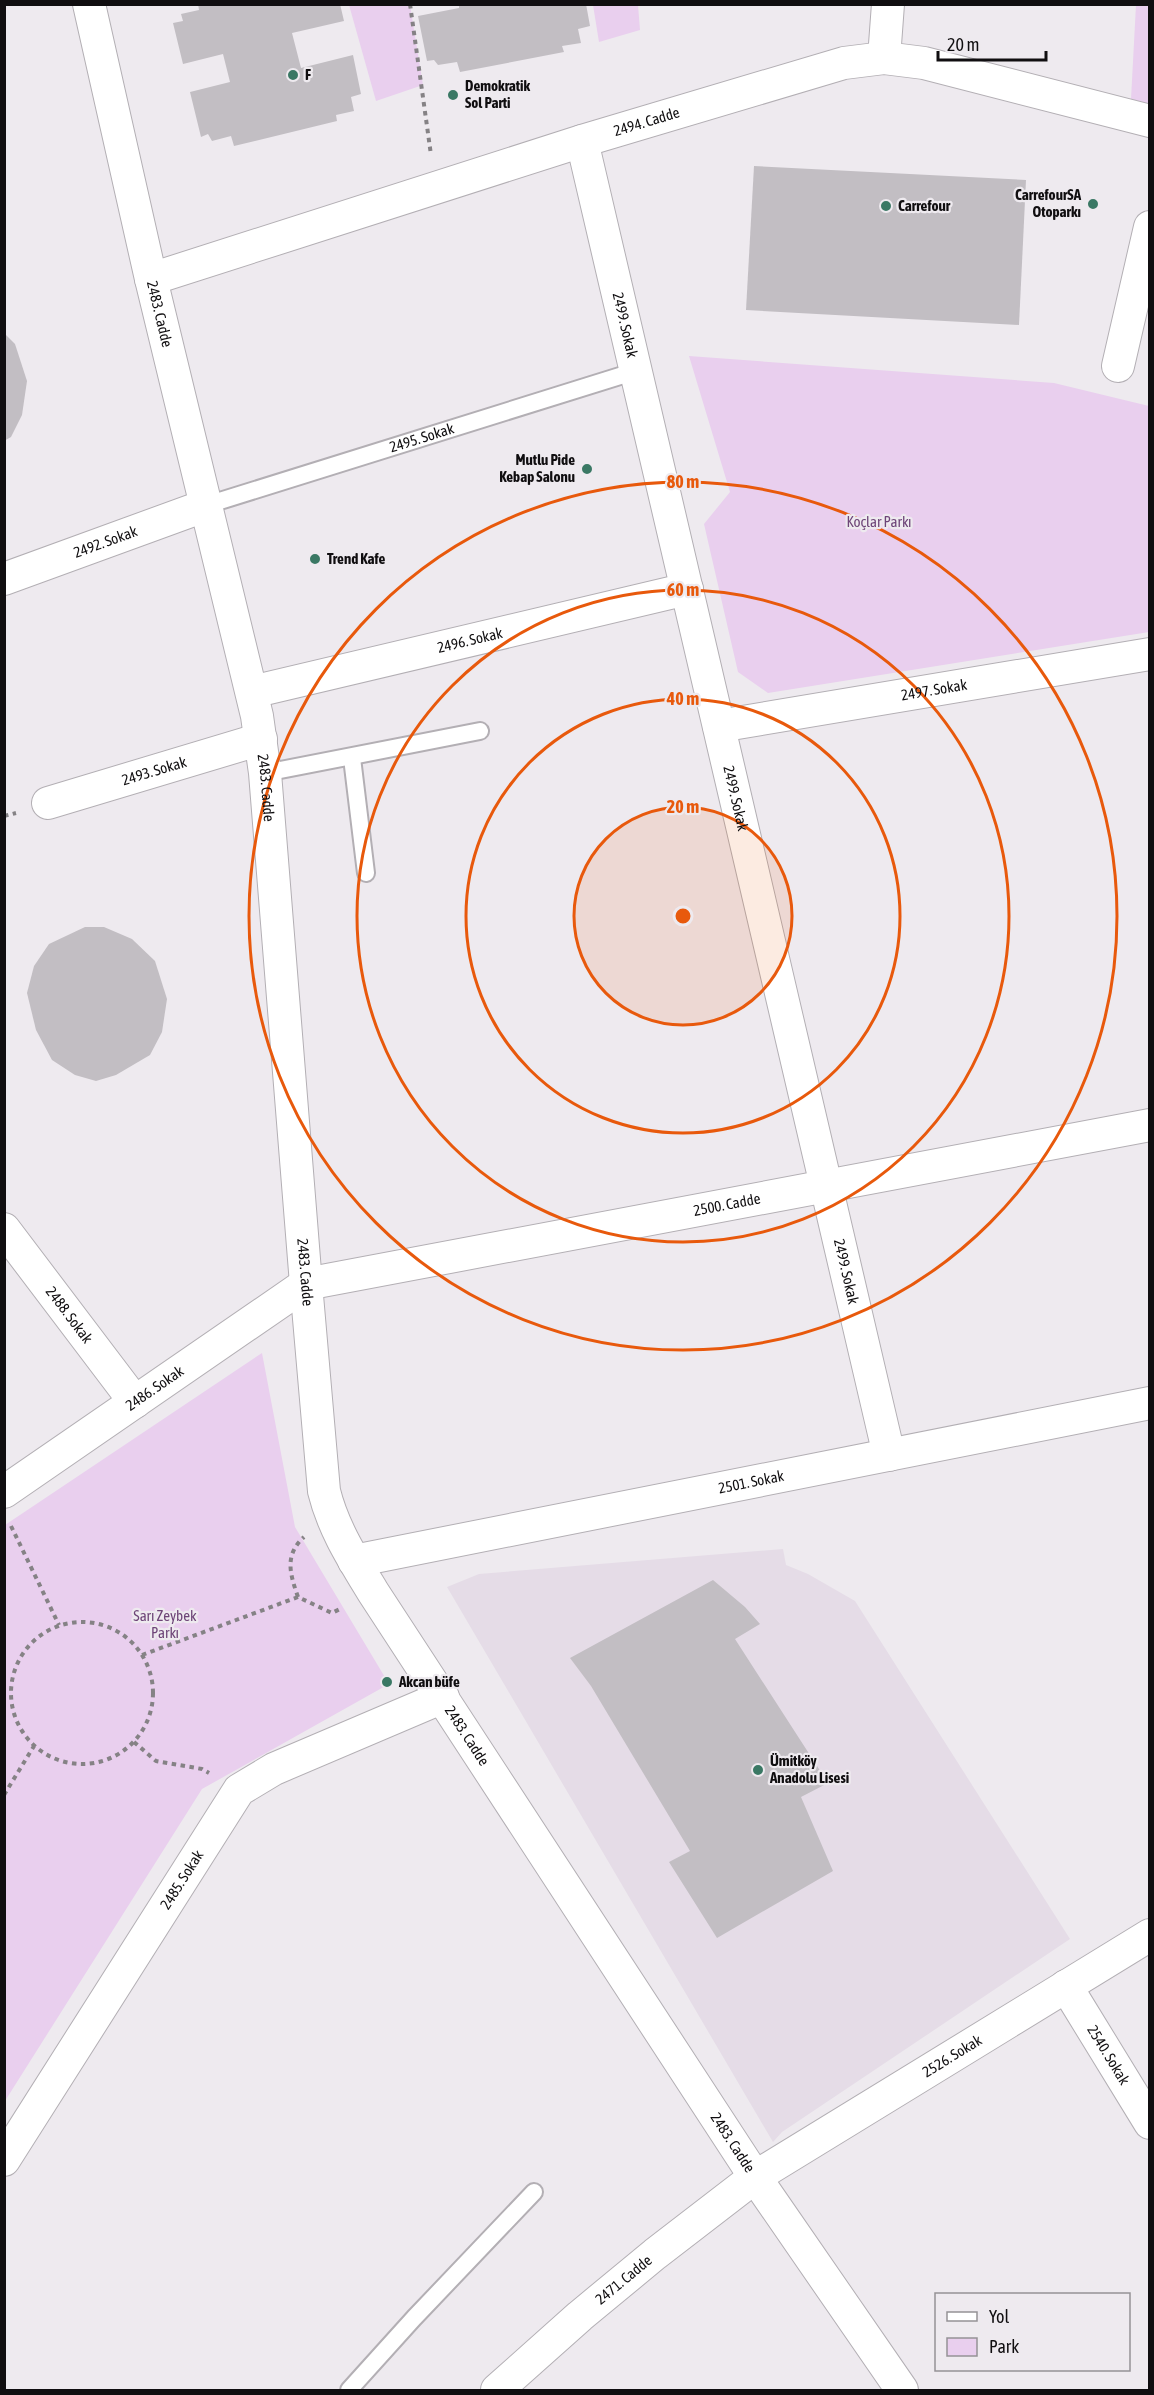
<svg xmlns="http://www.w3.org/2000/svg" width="1154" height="2395" viewBox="0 0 1154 2395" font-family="'Asap Condensed',sans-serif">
<rect width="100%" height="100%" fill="#eeeaef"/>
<!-- built -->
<polygon fill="#e5dce7" points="783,1549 786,1565 808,1574 855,1601 1070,1939 782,2132 773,2142 447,1587 479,1574"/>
<!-- green -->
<g fill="#e9cfee">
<polygon points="349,5 410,5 423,85 376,101"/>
<polygon points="593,5 638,5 640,30 599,42"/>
<polygon points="1136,5 1149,5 1149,104 1131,99"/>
<polygon points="689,356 1054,383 1149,406 1149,632 768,693 738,672 704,524 730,492"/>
<polygon points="262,1353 295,1527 389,1684 202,1789 5,2101 5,1525"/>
</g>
<!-- building -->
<g fill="#c2bec3">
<polygon points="198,4 340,4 344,21 292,33 301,68 353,55 361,94 351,97 354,111 336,115 337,121 234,146 231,136 212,141 208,134 201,137 190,92 230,82 223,54 183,64 173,23 183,21 181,14 199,10"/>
<polygon points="459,4 586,4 590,26 578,29 581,43 562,46 564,52 460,72 457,62 438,65 434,60 427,61 418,16 459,8"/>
<polygon points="754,166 1026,180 1019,325 746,310"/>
<polygon points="4,333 15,344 27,381 22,415 11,437 4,441"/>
<polygon points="85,927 104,927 132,939 155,961 167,999 162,1032 150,1055 116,1075 96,1081 75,1075 52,1060 36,1030 27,993 34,966 49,944"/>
<polygon points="713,1580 745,1607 760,1624 735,1639 828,1783 801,1797 833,1871 717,1938 669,1862 690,1851 591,1686 570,1658"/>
</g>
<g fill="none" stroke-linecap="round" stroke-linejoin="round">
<defs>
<g id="lane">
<path id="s1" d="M207,505L636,371"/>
<polyline points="352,758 366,873"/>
<polyline points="265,773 480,731"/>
<polyline points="349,2390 414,2318 534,2192"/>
</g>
<g id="street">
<path id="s2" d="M89,4L151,279L257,716L265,773L306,1284L324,1491C333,1528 353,1559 373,1592L755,2177L902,2390"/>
<polyline points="884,58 888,4"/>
<path id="s3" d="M582,141L889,1455"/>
<path id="s4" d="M151,279L582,141L844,63L884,58L924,63L1150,121"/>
<polyline points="1118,366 1150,227"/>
<path id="s5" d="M4,579L207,505"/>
<path id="s6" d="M252,692L687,589"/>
<path id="s7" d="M719,726L1150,654"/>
<path id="s8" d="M48,803L261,739"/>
<path id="s9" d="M4,1229L135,1402"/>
<path id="s10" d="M4,1492L306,1284L1150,1125"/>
<path id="s11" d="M354,1561L1150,1403"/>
<path id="s12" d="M1066,1986L1150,2123"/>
<path id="s13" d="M4,2160L239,1790L274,1769L443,1697"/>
<path id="s14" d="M497,2390L580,2316L655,2254L755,2177L1150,1935"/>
</g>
</defs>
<!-- lane casing -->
<use href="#lane" stroke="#b3afb4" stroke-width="20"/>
<!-- street casing -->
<use href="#street" stroke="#b3afb4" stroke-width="34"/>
<!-- path -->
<g stroke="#858285" stroke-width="4" stroke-dasharray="4.5 4.5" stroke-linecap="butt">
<polyline points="410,4 431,155"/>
<polyline points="4,816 16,813"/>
<polyline points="11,1526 59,1625"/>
<path d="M298,1597C290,1574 284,1555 304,1537"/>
<circle cx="82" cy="1693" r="71"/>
<polyline points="142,1655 298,1597 332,1613 342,1608"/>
<polyline points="134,1742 156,1761 202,1769 209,1773"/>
<polyline points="4,1795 34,1746"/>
</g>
<!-- lane -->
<use href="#lane" stroke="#fff" stroke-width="16"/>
<!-- street -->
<use href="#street" stroke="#fff" stroke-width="32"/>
</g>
<!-- distance rings -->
<circle cx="683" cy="916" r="109" fill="#e8590c" fill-opacity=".12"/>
<g fill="none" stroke="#e8590c" stroke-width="3">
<circle cx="683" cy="916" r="109"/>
<circle cx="683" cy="916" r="217"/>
<circle cx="683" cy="916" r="326"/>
<circle cx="683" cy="916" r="434"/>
</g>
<!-- markers -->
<g fill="#3a7864" stroke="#eeeaef" stroke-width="2">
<circle cx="293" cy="75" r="6"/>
<circle cx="453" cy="95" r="6"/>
<circle cx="1093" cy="204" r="6"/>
<circle cx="886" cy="206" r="6"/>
<circle cx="587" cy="469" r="6"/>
<circle cx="315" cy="559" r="6"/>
<circle cx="387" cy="1682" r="6"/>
<circle cx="758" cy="1770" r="6"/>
</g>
<g text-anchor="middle" stroke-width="4.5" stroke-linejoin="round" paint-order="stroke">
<!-- poi labels -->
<g font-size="15" font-weight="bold" fill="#100e10" stroke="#eeeaef" text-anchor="start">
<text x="305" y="80">F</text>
<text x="465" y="91">Demokratik<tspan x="465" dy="17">Sol Parti</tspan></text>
<text x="1081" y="200" text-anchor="end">CarrefourSA<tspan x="1081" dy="17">Otoparkı</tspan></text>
<text x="898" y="211">Carrefour</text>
<text x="575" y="465" text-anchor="end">Mutlu Pide<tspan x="575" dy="17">Kebap Salonu</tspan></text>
<text x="327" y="564">Trend Kafe</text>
<text x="399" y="1687">Akcan büfe</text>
<text x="770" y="1766">Ümitköy<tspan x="770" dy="17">Anadolu Lisesi</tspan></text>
</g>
<!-- street labels -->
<g font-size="15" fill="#100e10" stroke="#eeeaef">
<text dy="5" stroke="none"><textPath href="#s4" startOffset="520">2494. Cadde</textPath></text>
<text dy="5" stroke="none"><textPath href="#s2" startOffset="318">2483. Cadde</textPath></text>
<text dy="5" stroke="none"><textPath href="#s3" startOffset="189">2499. Sokak</textPath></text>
<text dy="5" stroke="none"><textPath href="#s1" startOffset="225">2495. Sokak</textPath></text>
<text dy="5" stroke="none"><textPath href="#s5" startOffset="108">2492. Sokak</textPath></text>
<text dy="5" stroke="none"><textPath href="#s6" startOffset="224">2496. Sokak</textPath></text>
<text dy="5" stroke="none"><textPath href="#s7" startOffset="218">2497. Sokak</textPath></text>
<text dy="5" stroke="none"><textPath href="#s8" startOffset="111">2493. Sokak</textPath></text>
<text dy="5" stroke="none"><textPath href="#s2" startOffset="804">2483. Cadde</textPath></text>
<text dy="5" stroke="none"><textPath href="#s3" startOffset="675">2499. Sokak</textPath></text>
<text dy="5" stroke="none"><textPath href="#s10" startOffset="795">2500. Cadde</textPath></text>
<text dy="5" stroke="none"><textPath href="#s3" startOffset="1161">2499. Sokak</textPath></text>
<text dy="5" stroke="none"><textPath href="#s2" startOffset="1290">2483. Cadde</textPath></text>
<text dy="5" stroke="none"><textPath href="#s9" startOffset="108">2488. Sokak</textPath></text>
<text dy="5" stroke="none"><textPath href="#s10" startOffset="183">2486. Sokak</textPath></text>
<text dy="5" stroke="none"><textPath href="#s11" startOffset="405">2501. Sokak</textPath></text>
<text dy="5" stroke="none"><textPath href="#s2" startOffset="1794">2483. Cadde</textPath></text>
<text dy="5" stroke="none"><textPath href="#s13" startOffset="332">2485. Sokak</textPath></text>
<text dy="5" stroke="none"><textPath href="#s12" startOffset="81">2540. Sokak</textPath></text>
<text dy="5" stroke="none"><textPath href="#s14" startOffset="566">2526. Sokak</textPath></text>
<text dy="5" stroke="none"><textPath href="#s2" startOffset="2280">2483. Cadde</textPath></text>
<text dy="5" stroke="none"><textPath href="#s14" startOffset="168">2471. Cadde</textPath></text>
</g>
<!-- park labels -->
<g font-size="15" fill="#6e4578" stroke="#eeeaef">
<text x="879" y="527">Koçlar Parkı</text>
<text x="165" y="1621">Sarı Zeybek<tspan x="165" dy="17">Parkı</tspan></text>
</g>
</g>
<circle cx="683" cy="916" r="9" fill="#e8590c" stroke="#eeeaef" stroke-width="3"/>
<g font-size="18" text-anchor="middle" font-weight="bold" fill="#e8590c" stroke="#eeeaef" stroke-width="4.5" stroke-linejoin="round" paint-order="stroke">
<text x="683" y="488">80 m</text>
<text x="683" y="596">60 m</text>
<text x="683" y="705">40 m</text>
<text x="683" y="813">20 m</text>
</g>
<!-- border -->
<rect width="1154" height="2395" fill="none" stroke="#100e10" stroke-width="12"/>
<!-- legend -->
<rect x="935" y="2293" width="195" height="78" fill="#eeeaef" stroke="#959296" stroke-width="1.5"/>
<rect x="947" y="2312" width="30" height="9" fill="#ffffff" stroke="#959296" stroke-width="1.5"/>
<text x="989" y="2323" font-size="18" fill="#100e10">Yol</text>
<rect x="947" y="2338" width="30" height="18" fill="#e9cfee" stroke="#959296" stroke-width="1.5"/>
<text x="989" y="2353" font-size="18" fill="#100e10">Park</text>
<!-- scale -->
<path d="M938 51v9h108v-9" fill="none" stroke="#100e10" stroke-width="3"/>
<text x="947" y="51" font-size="18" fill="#100e10" stroke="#eeeaef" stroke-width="4.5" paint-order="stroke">20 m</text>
</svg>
